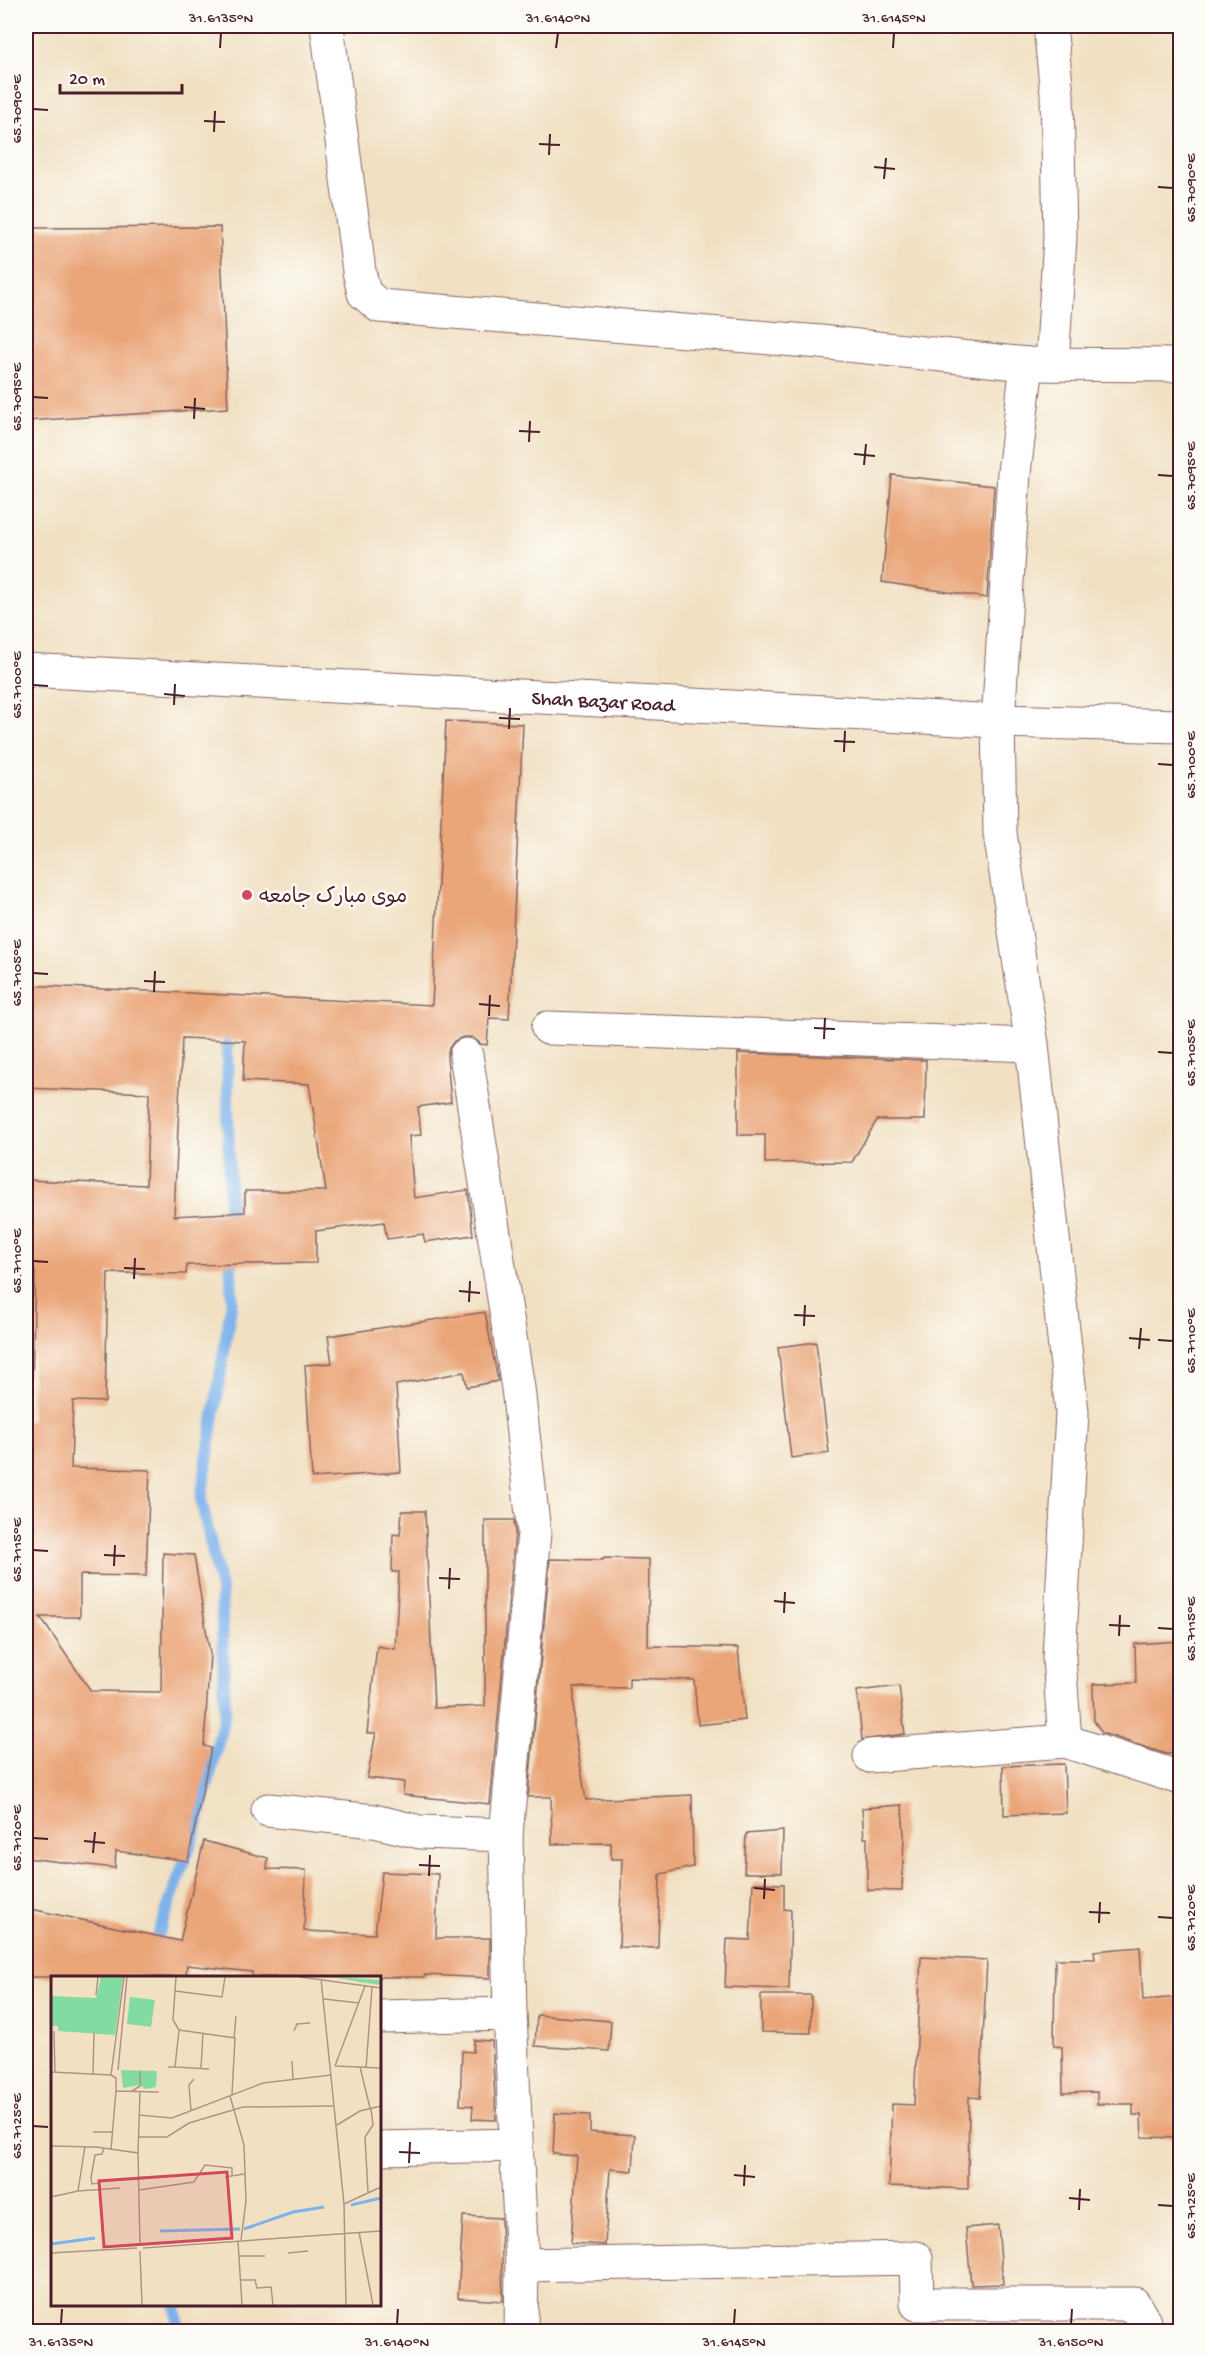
<svg xmlns="http://www.w3.org/2000/svg" width="1206" height="2357" viewBox="0 0 1206 2357" font-family="'Gochi Hand','Playpen Sans Arabic',sans-serif">
<rect width="100%" height="100%" fill="#fdfcf7"/>
<filter id="ink" filterUnits="userSpaceOnUse"><feTurbulence type="fractalNoise" baseFrequency=".0167" numOctaves="2"/><feDisplacementMap in="SourceGraphic" scale="12" xChannelSelector="R" yChannelSelector="G"/><feConvolveMatrix kernelMatrix="1 2 1 2 8 2 1 2 1" color-interpolation-filters="sRGB"/></filter>
<filter id="wash" filterUnits="userSpaceOnUse"><feTurbulence type="fractalNoise" baseFrequency=".008" numOctaves="4" result="noise"/><feDisplacementMap in="SourceGraphic" scale="24" xChannelSelector="R" yChannelSelector="G"/><feGaussianBlur stdDeviation="1.35" result="paint"/><feColorMatrix in="noise" values="0 0 0 0 0 0 0 0 0 0 0 0 0 0 0 0 0 1.4 0 .05"/><feComposite in="paint" operator="in"/></filter>
<g filter="url(#wash)">
<rect width="100%" height="100%" fill="#f1e0c2"/>
<g fill="none" stroke-linecap="round" stroke-linejoin="round">
<!-- stream -->
<g stroke="#7db2eb" stroke-width="12">
<polyline points="227,1046 230,1227"/>
<polyline points="143,1978 198,1823 225,1713 221,1590 201,1499 232,1300 230,1248"/>
<polyline points="176,2304 179,2332"/>
</g>
</g>
<g id="blocks">
<!-- building -->
<g fill="#eaa578" fill-rule="evenodd">
<polygon points="220,227 228,408 26,421 31,228"/>
<polygon points="892,475 994,486 987,598 882,582"/>
<path d="M446,721L523,724L509,1019L489,1018L487,1045L481,1044L472,1037H463L454,1041L449,1048L447,1057L451,1102L418,1107L421,1135L409,1136L414,1198L468,1190L473,1235L425,1242L423,1234L387,1239L384,1222L316,1231V1263L187,1265L186,1274L108,1273L105,1402L73,1401L71,1468L150,1470L146,1576L80,1575V1617H40L91,1691L161,1692L163,1553L194,1555L210,1654L204,1746L211,1748L188,1861L116,1851L115,1868L26,1858V1421H31L35,1271L26,1270V1180L146,1185L149,1093L26,1088V985L432,1005ZM182,1038L245,1041L243,1081L309,1084L326,1191H245V1212L174,1216Z"/>
<polygon points="738,1053 926,1060 925,1120 877,1120 852,1162 765,1163 765,1135 738,1135"/>
<polygon points="485,1312 498,1381 467,1387 464,1372 396,1385 401,1472 312,1478 305,1365 332,1363 328,1336"/>
<polygon points="816,1342 829,1453 791,1458 778,1347"/>
<polygon points="402,1511 425,1511 434,1708 485,1706 485,1520 514,1520 515,1533 490,1804 403,1795 404,1782 367,1778 376,1733 367,1733 377,1646 395,1649 399,1572 392,1572 393,1534 400,1535"/>
<polygon points="603,1558 649,1559 648,1646 738,1648 745,1720 698,1725 694,1680 629,1678 629,1688 574,1687 574,1726 586,1800 692,1795 693,1867 660,1874 658,1948 619,1947 622,1859 611,1859 611,1843 552,1844 551,1797 528,1797 550,1559 603,1560"/>
<polygon points="1180,1641 1180,1753 1166,1754 1102,1733 1094,1721 1093,1684 1136,1683 1135,1644"/>
<polygon points="899,1686 905,1734 862,1740 857,1691"/>
<polygon points="1064,1764 1066,1813 1004,1815 1003,1766"/>
<polygon points="902,1805 904,1835 902,1891 867,1890 867,1838 864,1838 862,1808"/>
<polygon points="783,1831 782,1873 744,1873 746,1834"/>
<polygon points="204,1841 268,1858 267,1869 306,1870 304,1931 375,1934 382,1872 438,1874 436,1938 490,1938 490,1978 425,1975 425,1977 252,1977 252,1972 187,1965 186,1977 26,1977 26,1908 180,1941"/>
<polygon points="753,1883 784,1884 784,1909 791,1910 789,1989 725,1987 727,1939 750,1940"/>
<polygon points="1140,1947 1143,2000 1180,1997 1180,2138 1142,2137 1141,2115 1133,2115 1133,2104 1097,2104 1097,2092 1063,2093 1062,2047 1054,2046 1055,1959 1095,1959 1094,1951"/>
<polygon points="921,1957 987,1960 980,2098 969,2097 968,2189 889,2186 892,2104 914,2105"/>
<polygon points="761,1995 811,1995 811,2033 761,2032"/>
<polygon points="537,2015 611,2021 609,2051 535,2046"/>
<polygon points="474,2040 492,2041 496,2120 472,2119 473,2106 460,2105 462,2051 473,2052"/>
<polygon points="555,2113 590,2115 590,2132 635,2135 633,2171 610,2169 605,2245 571,2243 577,2156 553,2154"/>
<polygon points="463,2216 501,2218 503,2301 458,2298"/>
<polygon points="998,2225 1003,2284 971,2285 966,2228"/>
</g>
</g>
</g>
<g filter="url(#ink)">
<use href="#blocks" fill-opacity="0" stroke="#846360" stroke-width="1.5"/>
<g fill="none" stroke-linecap="round" stroke-linejoin="round">
<defs>
<g id="minor">
<polyline points="327,26 359,271 364,293 379,306 820,342 1027,364 1180,365"/>
<polyline points="1050,26 1057,94 1060,237 1052,364"/>
<polyline points="1027,364 1014,473 998,721 1000,833 1032,1045 1072,1412 1059,1658 1065,1741 1180,1778"/>
<polyline points="548,1028 1032,1045"/>
<polyline points="466,1055 518,1388 534,1533 506,1835 510,2014 522,2265 521,2332"/>
<polyline points="870,1756 1065,1741"/>
<polyline points="268,1810 374,1821 420,1832 506,1835"/>
<polyline points="380,2017 510,2014"/>
<polyline points="380,2148 516,2145"/>
<polyline points="522,2265 916,2258 917,2304 1134,2304 1144,2322 1145,2332"/>
</g>
<g id="major">
<path id="s1" d="M26,670L998,721L1180,726"/>
</g>
</defs>
<!-- minor casing -->
<use href="#minor" stroke="#846360" stroke-width="35"/>
<!-- major casing -->
<use href="#major" stroke="#846360" stroke-width="35"/>
<!-- minor -->
<use href="#minor" stroke="#fff" stroke-width="33"/>
<!-- major -->
<use href="#major" stroke="#fff" stroke-width="33"/>
</g>
</g>
<!-- ticks -->
<path fill="none" stroke="#4a1f2b" stroke-width="2" d="M220,48L221,33M556,48L558,33M893,48L894,33M33,109L48,110M204,121L225,122M214,132L215,111M539,144L560,145M549,155L550,134M874,167L895,169M884,179L886,158M1158,187L1173,188M33,397L48,398M184,407L205,409M194,419L195,398M519,431L540,432M529,442L530,421M854,454L875,456M864,465L866,444M1158,475L1173,476M33,685L48,686M164,694L185,696M174,705L175,684M499,718L520,719M509,729L510,708M834,741L855,742M844,752L845,731M1158,764L1173,765M33,973L48,974M144,981L165,982M154,992L155,971M479,1004L500,1006M489,1016L490,995M814,1028L835,1029M824,1039L825,1018M1158,1052L1173,1053M33,1261L48,1262M124,1268L145,1269M134,1279L135,1258M459,1291L480,1293M469,1302L470,1281M794,1315L815,1316M804,1326L805,1305M1129,1338L1150,1340M1158,1340L1173,1341M1139,1349L1141,1328M33,1550L48,1551M104,1555L125,1556M114,1566L115,1545M439,1578L460,1579M449,1589L450,1568M774,1601L795,1603M784,1613L785,1592M1109,1625L1130,1626M1158,1628L1173,1629M1119,1636L1120,1615M33,1838L48,1839M84,1841L105,1843M93,1853L95,1832M419,1865L440,1866M429,1876L430,1855M754,1888L775,1890M764,1899L765,1879M1089,1912L1110,1913M1158,1917L1173,1918M1099,1923L1100,1902M33,2126L48,2127M399,2152L420,2153M409,2163L410,2142M734,2175L755,2177M744,2186L745,2165M1069,2198L1090,2200M1158,2205L1173,2206M1079,2210L1080,2189M61,2324L62,2309M397,2324L398,2309M734,2324L735,2309M1071,2324L1072,2309"/>
<!-- markers -->
<circle fill="#d1495b" stroke="#fdfcf7" stroke-width="2" cx="247" cy="895" r="6"/>
<g text-anchor="middle" stroke-width="5" stroke-linejoin="round" paint-order="stroke">
<!-- street labels -->
<g font-size="20" fill="#4a1f2b" stroke="#fdfcf7">
<text dy="7" stroke="none"><textPath href="#s1" startOffset="578">Shah Bazar Road</textPath></text>
</g>
<!-- poi labels -->
<g font-size="20" fill="#4a1f2b" stroke="#fdfcf7" text-anchor="start">
<text x="259" y="902">موی مبارک جامعه</text>
</g>
</g>
<!-- overview -->
<g transform="translate(51 1976)">
<rect width="330" height="330" fill="#f1e0c2"/>
<path d="M50,1H72L64,59L7,55V50H0V20L45,22ZM282,1L330,4V9L309,6ZM79,21L104,24L100,51L76,48ZM70,94L106,95L105,111L95,113L88,109L72,112Z" fill="#82dca2"/>
<path fill="none" stroke="#7db2eb" stroke-width="3" d="M300,229L330,222M193,253L242,236L273,231M109,255L189,253M0,268L44,262"/>
<path fill="none" stroke="#ae9386" stroke-width="1.5" d="M249,1L330,12M270,3L293,228L295,329M124,15L171,21L174,1M45,19L47,1M273,23L308,27M128,54L184,62L181,119M3,55L4,97M243,55L246,48L259,47M183,62L185,40M241,85L242,103M284,90L314,10M284,90L330,92M117,91H124L128,54L122,44L125,1M124,91L158,93M309,91L319,132M150,92L152,57M315,92L321,11M67,94L76,1M0,96L60,99L65,102V115L108,116M42,98L43,57M60,99L73,1M81,115L89,110V95M179,120L193,169L195,225L190,264M140,135L138,109L143,103M88,139L121,142L212,107L280,99M286,149L309,135L330,130M42,156H61M87,161H116L138,147L192,131L282,130M0,170L45,171L87,177L89,269M60,173L65,115M87,177L89,116M174,201L193,198M48,207L41,208L40,202L44,179L51,178L53,172M88,214L143,206L154,189L181,192V199M27,215L34,170M27,215L69,212M317,216L314,161L322,149L320,133M0,221L27,215M293,228L330,211M308,256L322,329M187,265L191,329M92,272L330,255M89,275L91,329M0,277L86,272M237,277L257,275M188,280H214M189,304H204L206,312L220,311L222,329"/>
<path fill="#d1495b" fill-opacity="0.15" stroke="#d1495b" stroke-width="3" d="M176,196L181,262L53,271L48,205Z"/>
<rect width="330" height="330" fill="none" stroke="#4a1f2b" stroke-width="3"/>
</g>
<!-- margin -->
<rect width="1206" height="2357" fill="none" stroke="#fdfcf7" stroke-width="66"/>
<!-- scale -->
<path d="M60 84v9h122v-9" fill="none" stroke="#4a1f2b" stroke-width="3"/>
<text x="69" y="84" font-size="18" fill="#4a1f2b" stroke="#fdfcf7" stroke-width="4.5" paint-order="stroke">20 m</text>
<rect x="33" y="33" width="1140" height="2291" fill="none" stroke="#4a1f2b" stroke-width="2"/>
<g font-size="15" text-anchor="middle" fill="#4a1f2b">
<text x="221" y="22">31.6135°N</text>
<text x="558" y="22">31.6140°N</text>
<text x="894" y="22">31.6145°N</text>
<text transform="translate(16 109) rotate(-90)" y="5">65.7090°E</text>
<text transform="translate(1190 188) rotate(-90)" y="5">65.7090°E</text>
<text transform="translate(16 397) rotate(-90)" y="5">65.7095°E</text>
<text transform="translate(1190 476) rotate(-90)" y="5">65.7095°E</text>
<text transform="translate(16 685) rotate(-90)" y="5">65.7100°E</text>
<text transform="translate(1190 765) rotate(-90)" y="5">65.7100°E</text>
<text transform="translate(16 973) rotate(-90)" y="5">65.7105°E</text>
<text transform="translate(1190 1053) rotate(-90)" y="5">65.7105°E</text>
<text transform="translate(16 1261) rotate(-90)" y="5">65.7110°E</text>
<text transform="translate(1190 1341) rotate(-90)" y="5">65.7110°E</text>
<text transform="translate(16 1550) rotate(-90)" y="5">65.7115°E</text>
<text transform="translate(1190 1629) rotate(-90)" y="5">65.7115°E</text>
<text transform="translate(16 1838) rotate(-90)" y="5">65.7120°E</text>
<text transform="translate(1190 1918) rotate(-90)" y="5">65.7120°E</text>
<text transform="translate(16 2126) rotate(-90)" y="5">65.7125°E</text>
<text transform="translate(1190 2206) rotate(-90)" y="5">65.7125°E</text>
<text x="61" y="2346">31.6135°N</text>
<text x="397" y="2346">31.6140°N</text>
<text x="734" y="2346">31.6145°N</text>
<text x="1071" y="2346">31.6150°N</text>
</g>
</svg>
